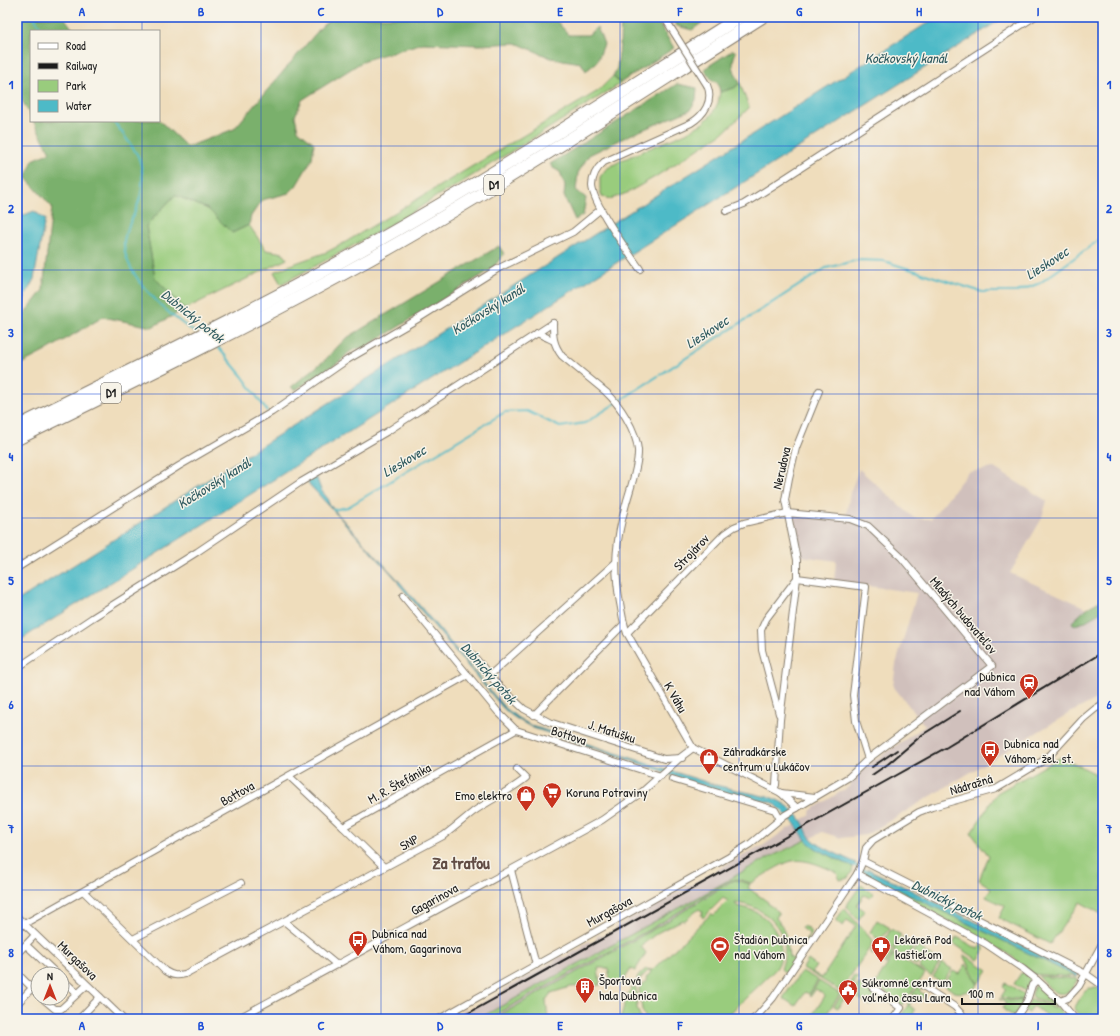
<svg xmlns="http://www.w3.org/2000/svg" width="1120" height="1036" viewBox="0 0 1120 1036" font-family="'Patrick Hand',sans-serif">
<rect width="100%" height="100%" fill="#f7f3e8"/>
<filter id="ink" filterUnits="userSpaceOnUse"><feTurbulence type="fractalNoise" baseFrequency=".025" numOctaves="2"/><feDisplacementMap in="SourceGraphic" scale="8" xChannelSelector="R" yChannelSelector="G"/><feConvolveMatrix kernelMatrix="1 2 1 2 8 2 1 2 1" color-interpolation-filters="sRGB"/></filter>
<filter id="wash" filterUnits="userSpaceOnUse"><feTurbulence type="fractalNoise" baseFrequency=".012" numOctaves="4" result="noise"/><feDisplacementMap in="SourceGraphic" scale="16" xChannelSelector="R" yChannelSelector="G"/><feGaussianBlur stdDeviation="0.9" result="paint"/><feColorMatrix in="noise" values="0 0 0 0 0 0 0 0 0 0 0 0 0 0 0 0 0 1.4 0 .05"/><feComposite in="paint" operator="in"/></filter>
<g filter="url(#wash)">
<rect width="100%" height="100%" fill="#efddbc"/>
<!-- industrial -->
<polygon fill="#d0c0bc" points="994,468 1047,501 1041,520 1010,573 1087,608 1072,622 1082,623 1103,611 1103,696 1066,715 866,835 841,838 822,832 812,838 785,849 766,859 764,861 760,862 747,869 738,875 736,882 683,920 657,933 504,1019 453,1019 458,1016 457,1014 465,1009 467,1011 503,991 504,989 554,961 554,960 561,956 564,957 583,947 582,945 589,941 590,943 596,940 596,937 600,934 603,936 615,929 617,926 758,847 761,847 787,829 802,822 801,820 811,815 810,813 811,810 850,786 851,784 849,781 863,770 863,768 925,726 893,686 896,664 917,593 834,581 836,561 801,556 792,512 846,516 850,493 859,469 914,518 931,519 968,472"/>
<!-- green -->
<g fill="#99cc7d" stroke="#5a744c">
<path d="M613,76L620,84L446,192L445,191C433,198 423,206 411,213C368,238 325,261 281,284L274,272L290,265L327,252L344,243L598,91Z"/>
<polygon points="740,83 749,108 723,133 655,177 627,193 611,199 602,197 600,189 600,177 606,169 622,160 686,133 703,123 712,114 718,103 720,92 734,88"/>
<polygon points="175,195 208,209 232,233 249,225 266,250 283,253 287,259 185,309 155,278 146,226"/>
<polygon points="1061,757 1096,774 1098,772 1103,775 1103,915 1080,902 1050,944 999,918 1005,906 986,897 991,888 979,880 989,856 971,833 997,793"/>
<path d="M806,840L817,849L853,867L852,872L848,878L840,880L837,873C825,867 806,858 792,861C782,863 761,877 751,883L737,879L729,881L654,927L489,1018L478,1019L699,897L747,869L760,862L764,861L766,859Z"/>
<polygon points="865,873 1077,977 1032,974 1009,954 864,875"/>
<path d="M736,880L750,884L748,888L768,902V904L779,912L776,918L782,926L786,937L783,938C775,918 758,905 735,903L737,906C746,908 754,910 761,915C777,926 789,953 775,970L724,1019H646L642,1010L639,988L648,980L646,978L651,972L649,970L639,980H637V978L641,973L646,969L653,970L711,914L714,915L728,901L723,898L703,918L701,915L703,912L699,909L684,921L682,920L657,933L641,946L646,953L635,971L631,969L624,980L625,984H611L608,968H598L600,985L570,987L551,993L546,1000L548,1019H493L666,922L708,896L730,882Z"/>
<polygon points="861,885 874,894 870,898 864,895 857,905 865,911 858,920 846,906"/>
<polygon points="844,908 872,940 871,946 840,991 803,968 808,960 816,966 812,972 822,978 856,926 847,920 843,926 837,922 836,921"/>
<polygon points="877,920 890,928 880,940 875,937 870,932"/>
<path d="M802,926L808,928L812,934L811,935L787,972H784L781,969C784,960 786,951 784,941L787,940L789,957L793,959L810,934L801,928Z"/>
<polygon points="891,929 901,935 892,950 882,944"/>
<polygon points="903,937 915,945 906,959 893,951"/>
<path d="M957,937L978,949L981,945L983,946C986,951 981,956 978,960L953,943Z"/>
<polygon points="876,943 879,945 879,944 893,953 886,964 884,963 886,959 875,952 873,955 870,953"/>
<polygon points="917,946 926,952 917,966 908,960"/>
<polygon points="894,954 925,974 903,1004 900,1005 889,996 889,995 877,986 876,983"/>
<polygon points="928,954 940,962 931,976 919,968"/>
<polygon points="964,955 965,955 988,970 978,984"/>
<polygon points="942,963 952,969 942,983 933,977"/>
<path d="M966,964L978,985C974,991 962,994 955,992C952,991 947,987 944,984L953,971L959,974Z"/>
<polygon points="802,971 818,980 809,994 805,992 795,1006 783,998"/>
<polygon points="1021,973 1024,973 1030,978 1027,992 1014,984"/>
<polygon points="854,976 858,978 838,1008 834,1006"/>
<path d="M1038,976L1078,979C1075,983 1073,987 1070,990C1058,1001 1046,984 1038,976Z"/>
<polygon points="819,981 840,994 823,1019 810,1019 825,996 816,989 810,997 809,996"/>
<polygon points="1006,983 1027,996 1025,1000 1001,997 1006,989 1003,987"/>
<polygon points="858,984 870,991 871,990 874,990 874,995 877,997 871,1006 852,994"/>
<polygon points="920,984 922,986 919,991 925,995 922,999 916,994 909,1005 915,1010 909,1019 899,1019 908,1005 908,1001"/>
<polygon points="1035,986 1039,986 1059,1007 1034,998 1032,995 1034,987"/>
<polygon points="632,987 636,987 637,1008 641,1019 621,1019 625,1000"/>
<polygon points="1089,988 1098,988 1103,993 1103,1019 1083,1019 1074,1009 1084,991"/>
<polygon points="999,999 1024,1001 1016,1014 1012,1015 1004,1010 1004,1009 1002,1008 1006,1003"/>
<polygon points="1031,999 1058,1009 1068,1019 1047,1019 1048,1016 1033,1006 1029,1013 1024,1010"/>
</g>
<!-- forest -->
<g fill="#7ab06c" stroke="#4b6644">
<polygon points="17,17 64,17 74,31 31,31 31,117 17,91"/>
<polygon points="334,17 553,17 569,35 588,35 597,27 604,44 597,62 586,71 581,63 551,58 516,43 480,45 423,43 365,60 302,100 295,116 298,130 314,143 312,159 296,186 289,193 262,200 251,216 249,225 232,233 208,209 175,195 146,226 155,278 185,309 152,327 103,317 44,352 17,366 17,323 43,290 52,207 26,178 33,160 50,152 33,121 159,120 187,147 234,129 322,26"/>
<polygon points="621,17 655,17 674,48 620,83 613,76 617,68 620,45"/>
<polygon points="671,17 710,17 692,30 677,26"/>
<path d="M733,50L736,52C730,65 734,71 740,83L734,88L720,92L718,83L712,80L704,69Z"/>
<polygon points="677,84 697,88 696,100 690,110 630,135 589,155 578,173 576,190 586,198 583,215 575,220 564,196 565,185 560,172 553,168 550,164"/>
<polygon points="499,246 504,254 492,269 366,347 355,349 348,353 342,360 295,390 291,387 325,360 345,339"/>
<polygon points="1103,599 1103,611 1082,623 1074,625 1072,622 1087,608"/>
</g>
<!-- water -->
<g fill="#4dbac7" stroke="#346b72">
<polygon points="937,17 1005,17 17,642 17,601"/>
<polygon points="34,211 45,219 34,279 17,312 17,218"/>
<path d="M316,476L321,490L329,500L328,502L333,509L399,581L504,707L518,718L532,726L715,785L772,798C784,802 796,811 803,823C806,828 807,835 812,839C819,847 844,857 856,863L853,867L817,849L810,844L806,840L795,824L774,803L718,791L670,775L660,770L533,728C522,722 512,717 503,708L398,583V581L307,482Z"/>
<polygon points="868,869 1079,973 1077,977 865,873"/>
</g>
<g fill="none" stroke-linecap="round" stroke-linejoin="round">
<!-- stream -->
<g stroke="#4dbac7" stroke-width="2">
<polyline points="34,17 43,31"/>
<path d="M113,121C120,129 125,137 131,145C133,149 136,152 138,156C145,174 143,194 135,212C131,222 124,232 124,243C124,277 170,316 196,333"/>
<polyline points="217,346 243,377 267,411"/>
<polyline points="333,510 348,507 505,412 527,411 560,427 585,423 826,268 858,260 884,261 982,292 1017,292 1040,283 1103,237"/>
<polyline points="852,864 867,872"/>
</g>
</g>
</g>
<g filter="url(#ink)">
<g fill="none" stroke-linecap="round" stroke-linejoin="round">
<defs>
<g id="street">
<polyline points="664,17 671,28"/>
<polyline points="726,211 744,204 765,191 1034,17"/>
<path d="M640,269C628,252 593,204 592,186C592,176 597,168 604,162L691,123C704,115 714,101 707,85"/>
<path d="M553,323C553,337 553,344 562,356L606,392C620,405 636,430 638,450C639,465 630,489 626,504C616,540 613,565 620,603C622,613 623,623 627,633L693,748L781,793L797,808"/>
<polyline points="537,333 548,338 554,341"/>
<polyline points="17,568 179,466 272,412 347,360 416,320 499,268 573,232 601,209"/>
<polyline points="403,596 498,712 516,730 661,776"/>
<polyline points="472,654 497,684 524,709 549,722 664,759 682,758"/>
<polyline points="17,668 92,618 197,552 301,482 388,431 553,323"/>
<polyline points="490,675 615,563"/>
<polyline points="779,714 762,650 761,630 766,619 797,578 866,587 853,695 856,721 868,759"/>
<polyline points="534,715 624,624"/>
<polyline points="289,776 343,827"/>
<polyline points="672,779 775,810 780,819"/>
<polyline points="774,789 776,785 780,720 797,578 797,560 785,500 789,478 796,448 819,391"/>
<polyline points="781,793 815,797"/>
<polyline points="863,861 1086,974 1103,986"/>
<polyline points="384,867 343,827 516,730"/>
<polyline points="511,870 536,965"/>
<polyline points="857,874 986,944 1023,969 1037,980 1060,1001 1075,1019"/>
<path d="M84,892L165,971C173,976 177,976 185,974L443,836C454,828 463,820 473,812C490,800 510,791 526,778L517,769"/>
<polyline points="17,917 123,1019"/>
<polyline points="285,922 337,965"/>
<polyline points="17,928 468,675"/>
<polyline points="133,939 241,883"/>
<polyline points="26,945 57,974"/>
<polyline points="17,954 35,935"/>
<polyline points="17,973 38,994"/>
<polyline points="62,979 77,993"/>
<polyline points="923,986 955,1007 966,1019"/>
<polyline points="872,987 901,1008 893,1019"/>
<polyline points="42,998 55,1009 61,1009 87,985"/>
<polyline points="1060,1001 1068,998 1079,986 1103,942"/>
<polyline points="17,1004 32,988"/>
<polyline points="79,1019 100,997"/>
<polyline points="237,1019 602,820 642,792 681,757 693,748"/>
<polyline points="439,1019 729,857 750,844 785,815 849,777 868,759 992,666 901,557 868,526 850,519 787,513 744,523 734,527 724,534 627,633"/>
<polyline points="753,1019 758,1015 773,998 857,874 863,861 866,848 873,840 919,812 932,807 996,789 1041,762 1050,755 1083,719 1095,709 1103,704"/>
<polyline points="1015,1019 1027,1001 1032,985 1037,980"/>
</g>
<g id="highway">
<path d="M17,427C133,369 250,313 363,249C492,177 615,96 740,17"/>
<path d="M17,439C135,381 255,323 370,259C504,184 632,99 762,17"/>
</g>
</defs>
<!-- street casing -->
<use href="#street" stroke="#867c6c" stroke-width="8"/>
<!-- highway casing -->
<use href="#highway" stroke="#867c6c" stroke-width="14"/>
<!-- street -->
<use href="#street" stroke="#fff" stroke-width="6"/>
<!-- highway -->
<use href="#highway" stroke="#fff" stroke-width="12"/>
<!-- rail -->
<g stroke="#1c1c1c" stroke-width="2">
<polyline points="872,767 897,750"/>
<polyline points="872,775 888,764 922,735 960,711"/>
<polyline points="458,1019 897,775 947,747 1103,652"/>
</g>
<defs>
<polyline id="street-bridge" points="671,28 707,85"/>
</defs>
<!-- street-bridge casing -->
<use href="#street-bridge" stroke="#867c6c" stroke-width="8" stroke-linecap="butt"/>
<!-- street-bridge -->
<use href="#street-bridge" stroke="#fff" stroke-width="6"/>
</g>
</g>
<!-- grid -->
<path fill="none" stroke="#1d4ed8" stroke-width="1" stroke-opacity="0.55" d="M142,17V31M261,17V1019M381,17V1019M500,17V1019M620,17V1019M739,17V1019M859,17V1019M978,17V1019M142,121V1019M17,146H1103M17,270H1103M17,394H1103M17,518H1103M17,642H1103M17,766H1103M17,890H1103"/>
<!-- icons -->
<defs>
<symbol id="station-pin" viewBox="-11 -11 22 30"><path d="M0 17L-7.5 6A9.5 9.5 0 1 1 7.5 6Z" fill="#c8321e" stroke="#f7f3e8"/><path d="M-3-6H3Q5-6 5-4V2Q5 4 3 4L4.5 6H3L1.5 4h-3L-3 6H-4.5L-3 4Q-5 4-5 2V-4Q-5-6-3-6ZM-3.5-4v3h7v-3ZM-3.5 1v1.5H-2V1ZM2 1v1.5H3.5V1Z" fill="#fff"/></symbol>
<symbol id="bus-pin" viewBox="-11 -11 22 30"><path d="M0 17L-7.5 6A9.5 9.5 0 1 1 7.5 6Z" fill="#c8321e" stroke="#f7f3e8"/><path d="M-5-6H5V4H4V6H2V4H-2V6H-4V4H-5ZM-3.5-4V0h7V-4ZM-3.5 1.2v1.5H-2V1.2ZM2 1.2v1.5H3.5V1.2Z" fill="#fff"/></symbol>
<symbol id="shop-pin" viewBox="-11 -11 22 30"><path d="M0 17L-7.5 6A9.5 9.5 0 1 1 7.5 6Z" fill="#c8321e" stroke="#f7f3e8"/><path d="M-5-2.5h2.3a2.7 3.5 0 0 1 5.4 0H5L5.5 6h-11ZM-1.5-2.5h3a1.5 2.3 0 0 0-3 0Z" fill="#fff"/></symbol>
<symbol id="supermarket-pin" viewBox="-11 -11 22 30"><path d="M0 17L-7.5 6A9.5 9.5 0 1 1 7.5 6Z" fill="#c8321e" stroke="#f7f3e8"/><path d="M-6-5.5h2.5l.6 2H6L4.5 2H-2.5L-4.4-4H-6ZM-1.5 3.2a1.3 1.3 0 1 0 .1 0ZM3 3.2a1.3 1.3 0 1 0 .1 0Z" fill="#fff"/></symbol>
<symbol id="stadium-pin" viewBox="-11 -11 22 30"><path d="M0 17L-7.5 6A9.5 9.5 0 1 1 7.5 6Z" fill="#c8321e" stroke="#f7f3e8"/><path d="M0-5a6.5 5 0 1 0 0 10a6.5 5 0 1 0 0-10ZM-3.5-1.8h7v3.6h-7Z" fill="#fff"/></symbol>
<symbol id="pharmacy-pin" viewBox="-11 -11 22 30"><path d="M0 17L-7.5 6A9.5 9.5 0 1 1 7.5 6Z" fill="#c8321e" stroke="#f7f3e8"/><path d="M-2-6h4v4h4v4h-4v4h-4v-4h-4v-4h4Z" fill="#fff"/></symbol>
<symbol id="building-pin" viewBox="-11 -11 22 30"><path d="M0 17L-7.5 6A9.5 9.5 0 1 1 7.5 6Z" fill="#c8321e" stroke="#f7f3e8"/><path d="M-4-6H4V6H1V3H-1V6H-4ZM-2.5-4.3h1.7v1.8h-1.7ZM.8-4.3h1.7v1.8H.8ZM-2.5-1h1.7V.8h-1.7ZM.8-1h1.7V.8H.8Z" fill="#fff"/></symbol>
<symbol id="civic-pin" viewBox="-11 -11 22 30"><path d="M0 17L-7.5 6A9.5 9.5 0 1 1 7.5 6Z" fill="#c8321e" stroke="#f7f3e8"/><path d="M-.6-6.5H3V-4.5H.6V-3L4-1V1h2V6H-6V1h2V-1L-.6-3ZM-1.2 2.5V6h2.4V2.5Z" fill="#fff"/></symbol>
</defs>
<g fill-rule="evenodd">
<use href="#station-pin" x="1018" y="672" width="22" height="30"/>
<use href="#bus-pin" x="979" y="739" width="22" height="30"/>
<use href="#shop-pin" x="698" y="747" width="22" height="30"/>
<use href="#supermarket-pin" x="541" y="781" width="22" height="30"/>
<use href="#shop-pin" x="515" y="784" width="22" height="30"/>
<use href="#bus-pin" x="347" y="929" width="22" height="30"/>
<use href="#stadium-pin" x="709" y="935" width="22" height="30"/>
<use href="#pharmacy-pin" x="870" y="935" width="22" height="30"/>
<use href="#building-pin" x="574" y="976" width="22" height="30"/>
<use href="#civic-pin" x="837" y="978" width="22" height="30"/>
</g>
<g text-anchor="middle" stroke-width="3" stroke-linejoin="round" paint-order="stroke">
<!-- shield labels -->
<g fill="#f7f3e8" stroke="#5e5c59" stroke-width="1">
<rect x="484" y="175" width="20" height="20" rx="3"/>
<rect x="101" y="383" width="20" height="20" rx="3"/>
</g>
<g font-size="12" font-weight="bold" fill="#1c1c1c">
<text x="494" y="189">D1</text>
<text x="111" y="397">D1</text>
</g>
<!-- street labels -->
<g font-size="13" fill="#1c1c1c" stroke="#f7f3e8">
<text transform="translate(781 468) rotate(-77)" y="5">Nerudova</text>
<text transform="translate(691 552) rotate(-46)" y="5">Strojárov</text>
<text transform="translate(964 615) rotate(50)" y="5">Mladých budovateľov</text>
<text transform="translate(676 697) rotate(60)" y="5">K Váhu</text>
<text transform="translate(612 731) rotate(18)" y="5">J. Matušku</text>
<text transform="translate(569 735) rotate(18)" y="5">Bottova</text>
<text transform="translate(399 783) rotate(-29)" y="5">M. R. Štefánika</text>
<text transform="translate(971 784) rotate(-17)" y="5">Nádražná</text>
<text transform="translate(237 793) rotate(-29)" y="5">Bottova</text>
<text transform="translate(409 842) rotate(-28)" y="5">SNP</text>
<text transform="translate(434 899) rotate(-29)" y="5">Gagarinova</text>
<text transform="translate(609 911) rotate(-29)" y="5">Murgašova</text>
<text transform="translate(78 960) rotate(44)" y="5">Murgašova</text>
</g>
<!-- poi labels -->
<g font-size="13" fill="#1c1c1c" stroke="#f7f3e8" text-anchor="start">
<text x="1015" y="681" text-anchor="end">Dubnica<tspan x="1015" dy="15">nad Váhom</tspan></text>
<text x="1004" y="748">Dubnica nad<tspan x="1004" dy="15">Váhom, žel. st.</tspan></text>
<text x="723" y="756">Záhradkárske<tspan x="723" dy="15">centrum u Lukáčov</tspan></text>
<text x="566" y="797">Koruna Potraviny</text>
<text x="512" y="800" text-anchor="end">Emo elektro</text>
<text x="372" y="938">Dubnica nad<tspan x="372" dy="15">Váhom, Gagarinova</tspan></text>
<text x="734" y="944">Štadión Dubnica<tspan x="734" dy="15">nad Váhom</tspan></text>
<text x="895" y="944">Lekáreň Pod<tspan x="895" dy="15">kaštieľom</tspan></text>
<text x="599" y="985">Športová<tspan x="599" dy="15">hala Dubnica</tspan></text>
<text x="862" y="987">Súkromné centrum<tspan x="862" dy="15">voľného času Laura</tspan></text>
</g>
<!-- water labels -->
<g font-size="14" font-style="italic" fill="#305b60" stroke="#f7f3e8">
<text x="906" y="63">Kočkovský kanál</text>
<text transform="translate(1047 263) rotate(-33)" y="5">Lieskovec</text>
<text transform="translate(488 309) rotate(-32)" y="5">Kočkovský kanál</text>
<text transform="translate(193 316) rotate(39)" y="5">Dubnický potok</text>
<text transform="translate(707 332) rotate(-33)" y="5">Lieskovec</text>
<text transform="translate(404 461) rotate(-31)" y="5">Lieskovec</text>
<text transform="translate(214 483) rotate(-32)" y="5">Kočkovský kanál</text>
<text transform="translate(489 673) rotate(49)" y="5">Dubnický potok</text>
<text transform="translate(947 900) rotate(26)" y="5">Dubnický potok</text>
</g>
<!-- district labels -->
<g font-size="17" font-weight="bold" fill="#614d45" stroke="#f7f3e8">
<text x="461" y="869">Za traťou</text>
</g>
</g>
<!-- margin -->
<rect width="1120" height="1036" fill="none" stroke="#f7f3e8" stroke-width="44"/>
<!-- legend -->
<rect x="30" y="30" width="130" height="92" fill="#f7f3e8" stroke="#9f9d96"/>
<rect x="38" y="43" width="20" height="6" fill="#ffffff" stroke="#9f9d96"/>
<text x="66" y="50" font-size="12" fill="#1c1c1c">Road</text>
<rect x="38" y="63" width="20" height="6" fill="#1c1c1c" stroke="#9f9d96"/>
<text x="66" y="70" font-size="12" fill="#1c1c1c">Railway</text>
<rect x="38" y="80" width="20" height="12" fill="#99cc7d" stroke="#9f9d96"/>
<text x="66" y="90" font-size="12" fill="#1c1c1c">Park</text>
<rect x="38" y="100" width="20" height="12" fill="#4dbac7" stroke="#9f9d96"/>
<text x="66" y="110" font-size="12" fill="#1c1c1c">Water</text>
<!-- north arrow -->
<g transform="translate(50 986)"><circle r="19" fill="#f7f3e8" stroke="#9f9d96"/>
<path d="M0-3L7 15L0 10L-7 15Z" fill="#c8321e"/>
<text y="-6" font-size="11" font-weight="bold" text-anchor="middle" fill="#1c1c1c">N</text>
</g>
<!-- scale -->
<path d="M962 998v6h93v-6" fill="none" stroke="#1c1c1c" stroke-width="2"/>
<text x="968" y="998" font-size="12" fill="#1c1c1c" stroke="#f7f3e8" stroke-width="3" paint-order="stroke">100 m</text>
<rect x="22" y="22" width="1076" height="992" fill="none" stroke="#1d4ed8" stroke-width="1.5"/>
<g font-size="13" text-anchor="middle" font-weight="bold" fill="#1d4ed8">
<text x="82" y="16">A</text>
<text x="201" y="16">B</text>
<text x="321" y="16">C</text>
<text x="440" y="16">D</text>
<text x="560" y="16">E</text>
<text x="680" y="16">F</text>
<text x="799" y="16">G</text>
<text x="919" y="16">H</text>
<text x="1038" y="16">I</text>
<text x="11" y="89">1</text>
<text x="1109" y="89">1</text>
<text x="11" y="213">2</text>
<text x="1109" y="213">2</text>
<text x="11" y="337">3</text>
<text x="1109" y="337">3</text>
<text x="11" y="461">4</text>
<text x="1109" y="461">4</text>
<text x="11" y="585">5</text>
<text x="1109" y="585">5</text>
<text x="11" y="709">6</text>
<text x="1109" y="709">6</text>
<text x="11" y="833">7</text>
<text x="1109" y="833">7</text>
<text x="11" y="957">8</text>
<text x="1109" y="957">8</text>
<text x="82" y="1030">A</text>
<text x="201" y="1030">B</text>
<text x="321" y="1030">C</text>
<text x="440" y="1030">D</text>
<text x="560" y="1030">E</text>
<text x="680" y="1030">F</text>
<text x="799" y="1030">G</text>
<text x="919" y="1030">H</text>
<text x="1038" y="1030">I</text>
</g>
</svg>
